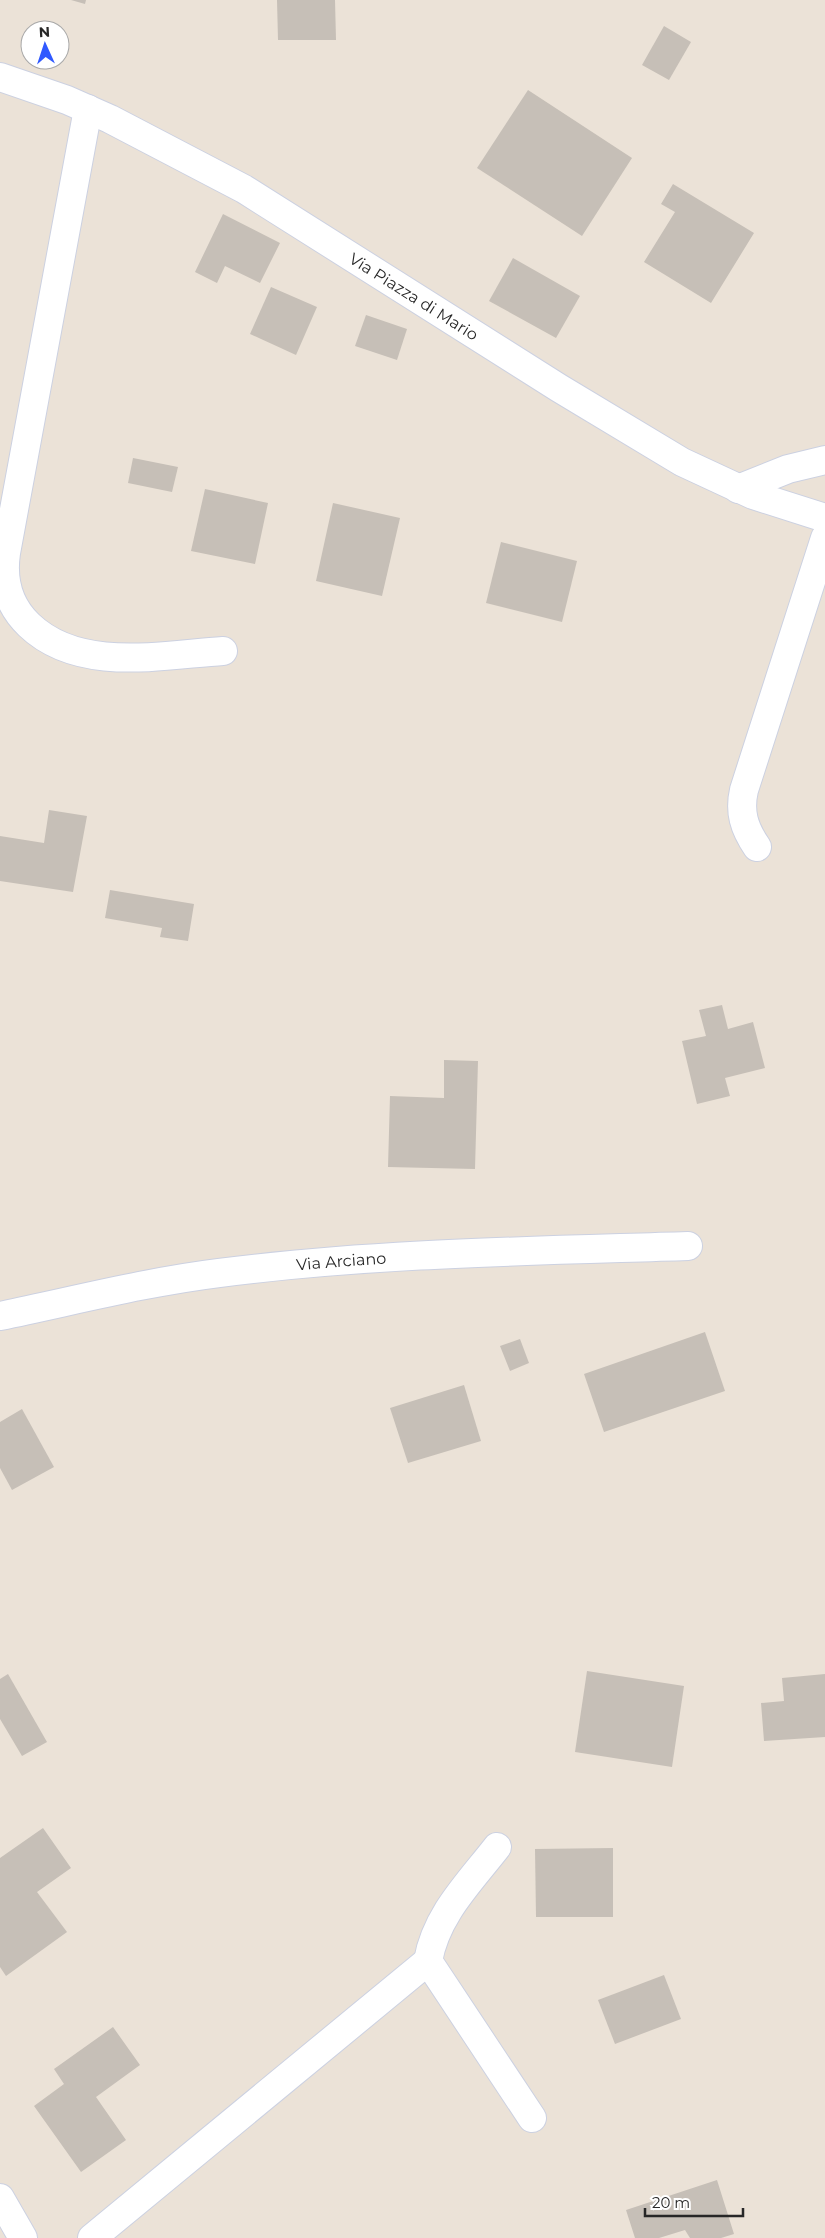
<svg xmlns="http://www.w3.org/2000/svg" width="825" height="2238" viewBox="0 0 825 2238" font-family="Montserrat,sans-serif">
<rect width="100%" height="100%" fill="#ebe2d7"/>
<!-- building -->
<g fill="#c6bfb7">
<polygon points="71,0 86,0 85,4"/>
<polygon points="277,0 335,0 336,40 278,40"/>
<polygon points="664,26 691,42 669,80 642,65"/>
<polygon points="528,90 632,158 582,236 477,168"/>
<polygon points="673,184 754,233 711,303 644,262 675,212 661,204"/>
<polygon points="223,214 280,243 260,283 225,266 217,283 195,272"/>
<polygon points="513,258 580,296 556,338 489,301"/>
<polygon points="271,287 317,307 296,355 250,334"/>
<polygon points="366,315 407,329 397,360 355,346"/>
<polygon points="133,458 178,467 172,492 128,483"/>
<polygon points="205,489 268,503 255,564 191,551"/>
<polygon points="333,503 400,518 382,596 316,581"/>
<polygon points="501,542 577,561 562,622 486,603"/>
<polygon points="49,810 87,816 73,892 0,881 0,836 44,843"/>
<polygon points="110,890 194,904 188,941 160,937 162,928 105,918"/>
<polygon points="722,1005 728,1029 753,1022 765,1068 725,1078 730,1096 697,1104 682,1041 706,1036 699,1010"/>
<polygon points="444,1060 478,1061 475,1169 388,1167 390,1096 444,1098"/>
<polygon points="705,1332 725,1391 604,1432 584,1374"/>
<polygon points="520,1339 529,1363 510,1371 500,1346"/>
<polygon points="464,1385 481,1441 408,1463 390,1408"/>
<polygon points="22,1409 54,1467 12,1490 0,1468 0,1422"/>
<polygon points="587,1671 684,1686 672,1767 575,1752"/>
<polygon points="8,1674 47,1742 22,1756 0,1719 0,1679"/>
<polygon points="825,1674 825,1737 764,1741 761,1703 784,1701 782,1678"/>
<polygon points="43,1828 71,1868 37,1892 67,1932 6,1976 0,1967 0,1858"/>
<polygon points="613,1848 613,1917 536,1917 535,1849"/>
<polygon points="664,1975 681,2019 615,2044 598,2000"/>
<polygon points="113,2027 140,2065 96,2097 126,2140 81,2172 34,2106 64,2084 54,2069"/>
<polygon points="717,2180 734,2234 721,2238 690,2238 685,2230 659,2238 635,2238 626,2210"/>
</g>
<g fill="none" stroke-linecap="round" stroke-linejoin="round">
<defs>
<g id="minor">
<path id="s1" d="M0,77L67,100L110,119L244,189L559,388L682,462L753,495L825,518"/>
<path d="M88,109L6,553C2,581 8,605 29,625C79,673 161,655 223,651"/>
<polyline points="738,489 788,469 825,460"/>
<path d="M757,847C744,828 739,812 744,790L825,538"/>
<path id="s2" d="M0,1316C73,1301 146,1282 219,1273C375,1253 532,1251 688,1246"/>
<path d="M428,1961C436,1915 469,1883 497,1847"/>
<polyline points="0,2198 23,2238"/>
<polyline points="92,2238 428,1961 532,2118"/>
</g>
</defs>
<!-- minor casing -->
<use href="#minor" stroke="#ccd1e1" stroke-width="30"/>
<!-- minor -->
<use href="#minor" stroke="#fff" stroke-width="28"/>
</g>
<g text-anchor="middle" stroke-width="5" stroke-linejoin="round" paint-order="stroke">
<!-- street labels -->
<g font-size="16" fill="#272727" stroke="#fff">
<text dy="6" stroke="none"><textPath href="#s1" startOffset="470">Via Piazza di Mario</textPath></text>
<text dy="6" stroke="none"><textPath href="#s2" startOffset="346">Via Arciano</textPath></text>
</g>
</g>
<!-- north arrow -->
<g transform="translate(45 45) rotate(357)"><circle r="24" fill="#ffffff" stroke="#a9a9a9"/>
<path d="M0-4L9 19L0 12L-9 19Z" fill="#3059ff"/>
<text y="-8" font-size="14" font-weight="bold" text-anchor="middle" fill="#272727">N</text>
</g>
<!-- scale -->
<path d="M645 2208v8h98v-8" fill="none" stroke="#272727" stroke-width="2.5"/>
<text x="652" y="2208" font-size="15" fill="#272727" stroke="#ffffff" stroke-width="4" paint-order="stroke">20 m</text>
</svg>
